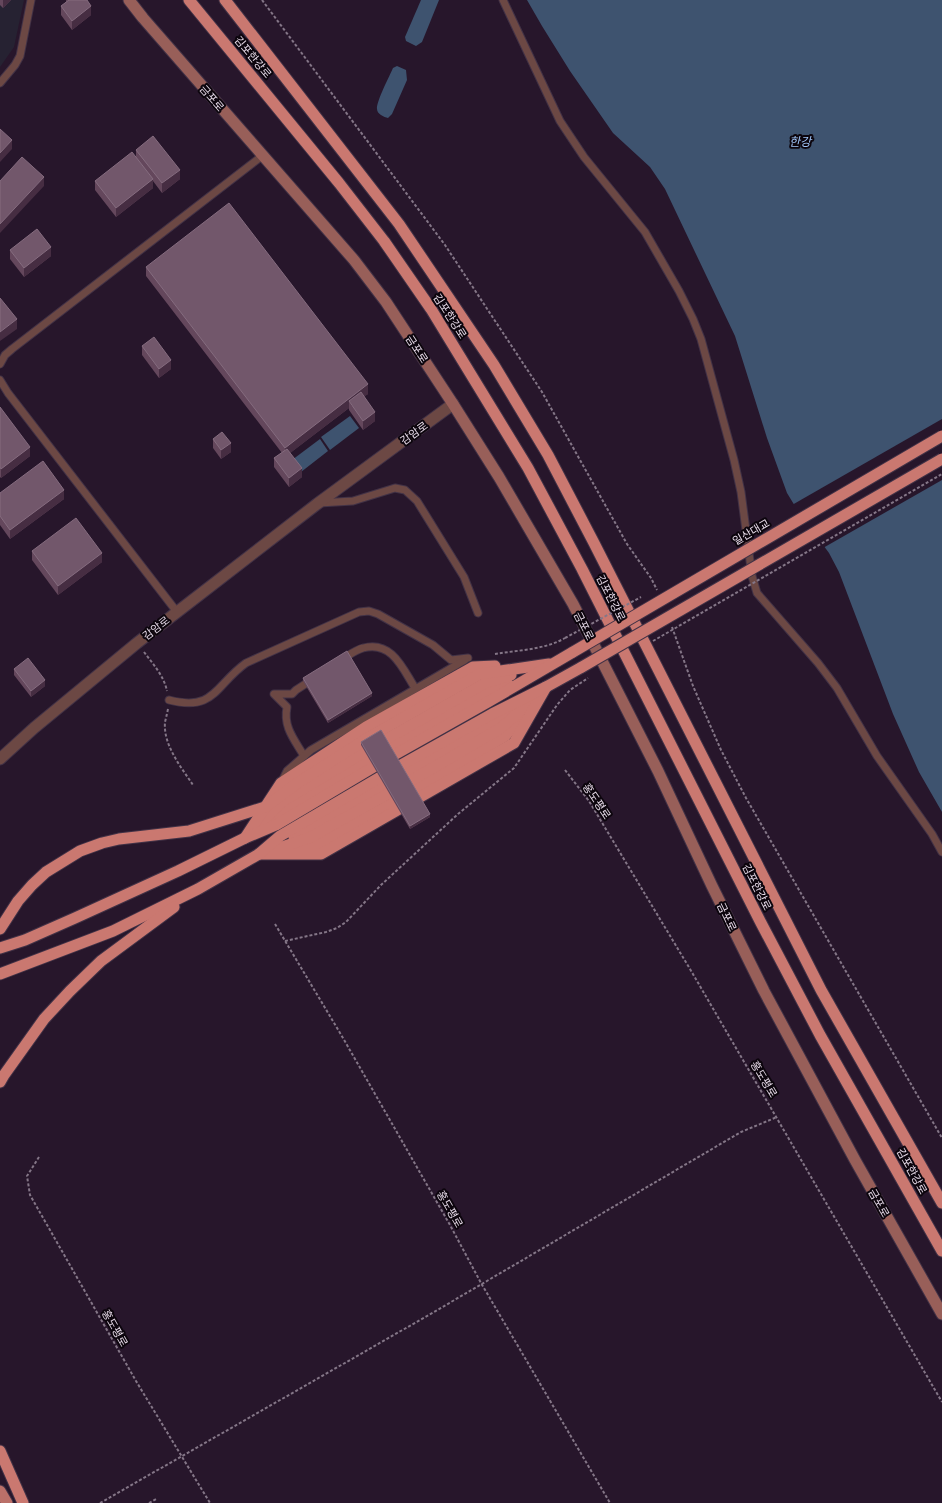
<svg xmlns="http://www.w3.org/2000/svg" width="942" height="1503" viewBox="0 0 942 1503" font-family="Commissioner,'Noto Sans KR',sans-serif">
<rect width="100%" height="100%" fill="#27162b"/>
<!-- commercial -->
<polygon fill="#262232" points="0,0 24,0 14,47 0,67"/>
<!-- water -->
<g fill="#3e536f">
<polygon points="421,0 439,0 422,42 416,46 406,41 405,37"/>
<polygon points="527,0 942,0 942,812 919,772 893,714 839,572 829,553 798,511 787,493 767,438 735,336 665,189 650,167 613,133 570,71 542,26"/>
<path d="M397,66L406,70L407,80L392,114L388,118C384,117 377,114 377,109C376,102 390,75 393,68Z"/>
<polygon points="350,416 359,428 330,450 321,437"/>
<polygon points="320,439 328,451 301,472 292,460"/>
</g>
<!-- pier -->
<polygon fill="#27162b" points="942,419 942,480 823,548 792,505"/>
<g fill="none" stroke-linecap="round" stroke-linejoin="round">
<defs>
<g id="service">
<polyline points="503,0 560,121 584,157 645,232 679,291 693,319 701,339 734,460 741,492 752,576 757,593 818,663 837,688 877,756 932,834 942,852"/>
<polyline points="0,83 15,65 20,56 31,0"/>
<polyline points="0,364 5,355 12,349 262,156"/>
<polyline points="0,380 8,393 177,612"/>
<polyline points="319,503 353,501 395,488 405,490 417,501 464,577 478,613"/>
<path d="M341,660C348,656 355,650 363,648C392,640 403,669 415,688"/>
<path d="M169,700C215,712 215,685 246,663L359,612L369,611L378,614L433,645L451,660L468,658"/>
<path d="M304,756C294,739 283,727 287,707L274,694H292L296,690L313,679"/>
<polyline points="282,781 287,771 311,750 465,660"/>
</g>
<polyline id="minor" points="0,759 34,728 137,643 317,504 453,404"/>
<polyline id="secondary" points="129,0 143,18 354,260 386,302 453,404 499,477 573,604 658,771 712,886 764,991 855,1160 942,1314"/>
<polyline id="primary" points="0,1491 7,1503"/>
<g id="trunk">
<polyline points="189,0 339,183 384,241 431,309 528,468 582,569 760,921 820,1035 942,1251"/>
<polyline points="225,0 399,224 494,365 548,455 594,543 821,990 942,1203"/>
<polyline points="272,820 381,752 490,691 508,684"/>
<polyline points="259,824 283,801 376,745 485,683 511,675"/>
<polyline points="294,837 497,721 511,711"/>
<polyline points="245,838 281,783 366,727 473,667 495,666"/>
<polyline points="296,851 317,845 407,795 505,736 520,718"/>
<polyline points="268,852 311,837 402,786 501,728 537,696"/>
<polyline points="259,854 321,854 514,743 546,687"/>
<polyline points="0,929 18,901 32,885 46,872 80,851 102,843 119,839 189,831 265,807 299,782 371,736 480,674 549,664"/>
<polyline points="0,948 25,940 75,918 178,871 245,838 276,825 387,759 488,702 573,652"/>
<polyline points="0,974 113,931 198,889 259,854 280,836 394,769 492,714 546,687 582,667"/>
<polyline points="0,1082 4,1075 44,1019 70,991 101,961 174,907"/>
<polyline points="0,1451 23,1503"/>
</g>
</defs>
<!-- service casing -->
<use href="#service" stroke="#423246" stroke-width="9"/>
<!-- minor casing -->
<use href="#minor" stroke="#423246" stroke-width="13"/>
<!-- secondary casing -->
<use href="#secondary" stroke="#423246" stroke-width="13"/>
<!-- primary casing -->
<use href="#primary" stroke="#423246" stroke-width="13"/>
<!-- trunk casing -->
<use href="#trunk" stroke="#423246" stroke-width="13"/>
<!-- path -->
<g stroke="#847687" stroke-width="2" stroke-dasharray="3 2" stroke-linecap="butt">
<polyline points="262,0 445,245 542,392 627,544 651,578 657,590"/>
<polyline points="672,627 693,686 721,750 746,798 942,1138"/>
<path d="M144,652C153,664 164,676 167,691"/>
<path d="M495,654C518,650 544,650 565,638"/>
<path d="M168,709C167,714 166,718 165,722C163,745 181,767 193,785"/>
<polyline points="565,770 589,801 690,969 942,1402"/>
<polyline points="275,924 343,1038 450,1225 481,1283 610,1503"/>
<polyline points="285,941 326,932 337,928 346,922 381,885 458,814 514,768 557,705 570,690 588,678"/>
<polyline points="39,1157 27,1176 30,1195 136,1381 210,1503"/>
<polyline points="100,1503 434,1312 741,1132 777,1117"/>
<polyline points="149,1503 156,1499"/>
</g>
<!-- service -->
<use href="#service" stroke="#6c4844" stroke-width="7"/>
<!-- minor -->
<use href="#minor" stroke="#6c4844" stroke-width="11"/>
<!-- secondary -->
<use href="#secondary" stroke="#985f59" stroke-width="11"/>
<!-- primary -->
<use href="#primary" stroke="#bb7069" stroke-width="11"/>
<!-- trunk -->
<use href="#trunk" stroke="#ca7870" stroke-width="11"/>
<defs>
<g id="trunk-bridge">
<polyline points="573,652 942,436"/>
<polyline points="582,667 942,459"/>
</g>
</defs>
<!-- trunk-bridge casing -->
<use href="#trunk-bridge" stroke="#423246" stroke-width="13" stroke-linecap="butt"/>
<!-- path-bridge -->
<g stroke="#847687" stroke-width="2" stroke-dasharray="3 2" stroke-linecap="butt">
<polyline points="565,638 641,597"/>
<polyline points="653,641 942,474"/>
</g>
<!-- trunk-bridge -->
<use href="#trunk-bridge" stroke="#ca7870" stroke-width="11"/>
</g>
<!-- wall -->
<g fill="#64475c">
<polygon points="0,0 11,0 3,8 0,5"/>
<polygon points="66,0 87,0 91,15 72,30 61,15 61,6 66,2"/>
<polygon points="136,150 180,179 162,193 153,181 153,188 116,217 95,190 95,181 136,157"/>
<polygon points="10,250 51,256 24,277 10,259"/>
<polygon points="146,267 368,394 364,396 375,421 363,430 349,410 349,408 290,453 302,477 289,487 274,467 274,458 282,453 146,276"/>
<polygon points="142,346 171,369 159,378 142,355"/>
<polygon points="0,407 30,456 1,478 0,477"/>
<polygon points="213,439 231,452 221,459 213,448"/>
<polygon points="0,493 64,499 10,539 0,525"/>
<polygon points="32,551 102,562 58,595 32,560"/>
<polygon points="14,669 45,686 31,697 14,675"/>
<polygon points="303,678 372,696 328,723 303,681"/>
<polygon points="361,742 430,817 410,829 361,745"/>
</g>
<!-- shaded-wall -->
<g fill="#462d42">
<polygon points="3,0 11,0 3,8"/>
<polygon points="91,6 91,15 72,30 72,21"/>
<polygon points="12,140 12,149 0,162 0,153"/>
<polygon points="180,170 180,179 162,193 162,183"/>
<polygon points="44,177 44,186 0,233 0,224"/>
<polygon points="153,179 153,188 116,217 116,208"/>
<polygon points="51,247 51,256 24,277 24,268"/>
<polygon points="17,319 17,329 0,341 0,332"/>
<polygon points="171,360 171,369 159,378 159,369"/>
<polygon points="368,384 368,394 352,406 349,401 349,408 285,457 285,448"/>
<polygon points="375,412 375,421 363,430 363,421"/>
<polygon points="231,443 231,452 221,459 221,450"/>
<polygon points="30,447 30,456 1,478 1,469"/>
<polygon points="302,468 302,477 289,487 289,478"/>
<polygon points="64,490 64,499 10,539 10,530"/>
<polygon points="102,553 102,562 58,595 58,586"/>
<polygon points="45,680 45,686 31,697 31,691"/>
<polygon points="372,693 372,696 328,723 328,720"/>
<polygon points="430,814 430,817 410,829 410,826"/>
</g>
<!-- building -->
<g fill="#72576b" stroke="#856c7f">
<polygon points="69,0 87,0 91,6 72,21 61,6"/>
<polygon points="0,129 12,140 0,153"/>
<polygon points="153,136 180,170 162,183 136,150"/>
<polygon points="132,152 153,179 116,208 95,181"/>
<polygon points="22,157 44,177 0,224 0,181"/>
<polygon points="229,203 368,384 285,448 146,267"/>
<polygon points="37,229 51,247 24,268 10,250"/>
<polygon points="0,298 17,319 0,332"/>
<polygon points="154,337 171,360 159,369 142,346"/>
<polygon points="361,392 375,412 363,421 349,401"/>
<polygon points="0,407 30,447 1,469 0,467"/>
<polygon points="222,432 231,443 221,450 213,439"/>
<polygon points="287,449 302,468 289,478 274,458"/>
<polygon points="43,461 64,490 10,530 0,516 0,493"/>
<polygon points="76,518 102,553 58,586 32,551"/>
<polygon points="347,651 372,693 328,720 303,678"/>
<polygon points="28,658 45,680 31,691 14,669"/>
<polygon points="381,730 430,814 410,826 361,742"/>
</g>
<g text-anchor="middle" stroke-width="4" stroke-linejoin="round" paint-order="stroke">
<!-- street labels -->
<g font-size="11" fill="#e9ddeb" stroke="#0c050d">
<text transform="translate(253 57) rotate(50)" y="4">김포한강로</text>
<text transform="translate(212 98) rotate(49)" y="4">금포로</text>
<text transform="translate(450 316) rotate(57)" y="4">김포한강로</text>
<text transform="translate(417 349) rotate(57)" y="4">금포로</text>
<text transform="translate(414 433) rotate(-36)" y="4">감암로</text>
<text transform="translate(751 532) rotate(-30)" y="4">일산대교</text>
<text transform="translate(611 598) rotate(63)" y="4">김포한강로</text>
<text transform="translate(584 626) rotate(63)" y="4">금포로</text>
<text transform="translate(156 628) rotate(-38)" y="4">감암로</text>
<text transform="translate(597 801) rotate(56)" y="4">홍도평로</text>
<text transform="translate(757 887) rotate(63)" y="4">김포한강로</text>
<text transform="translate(727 917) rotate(64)" y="4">금포로</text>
<text transform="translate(764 1079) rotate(59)" y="4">홍도평로</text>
<text transform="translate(912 1171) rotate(61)" y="4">김포한강로</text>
<text transform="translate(879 1203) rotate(60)" y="4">금포로</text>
<text transform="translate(450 1209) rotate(60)" y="4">홍도평로</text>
<text transform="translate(115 1328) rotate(60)" y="4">홍도평로</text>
</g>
<!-- water labels -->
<g font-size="12" font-style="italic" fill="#a0c5f8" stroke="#0c050d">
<text x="800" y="146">한강</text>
</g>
</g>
</svg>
